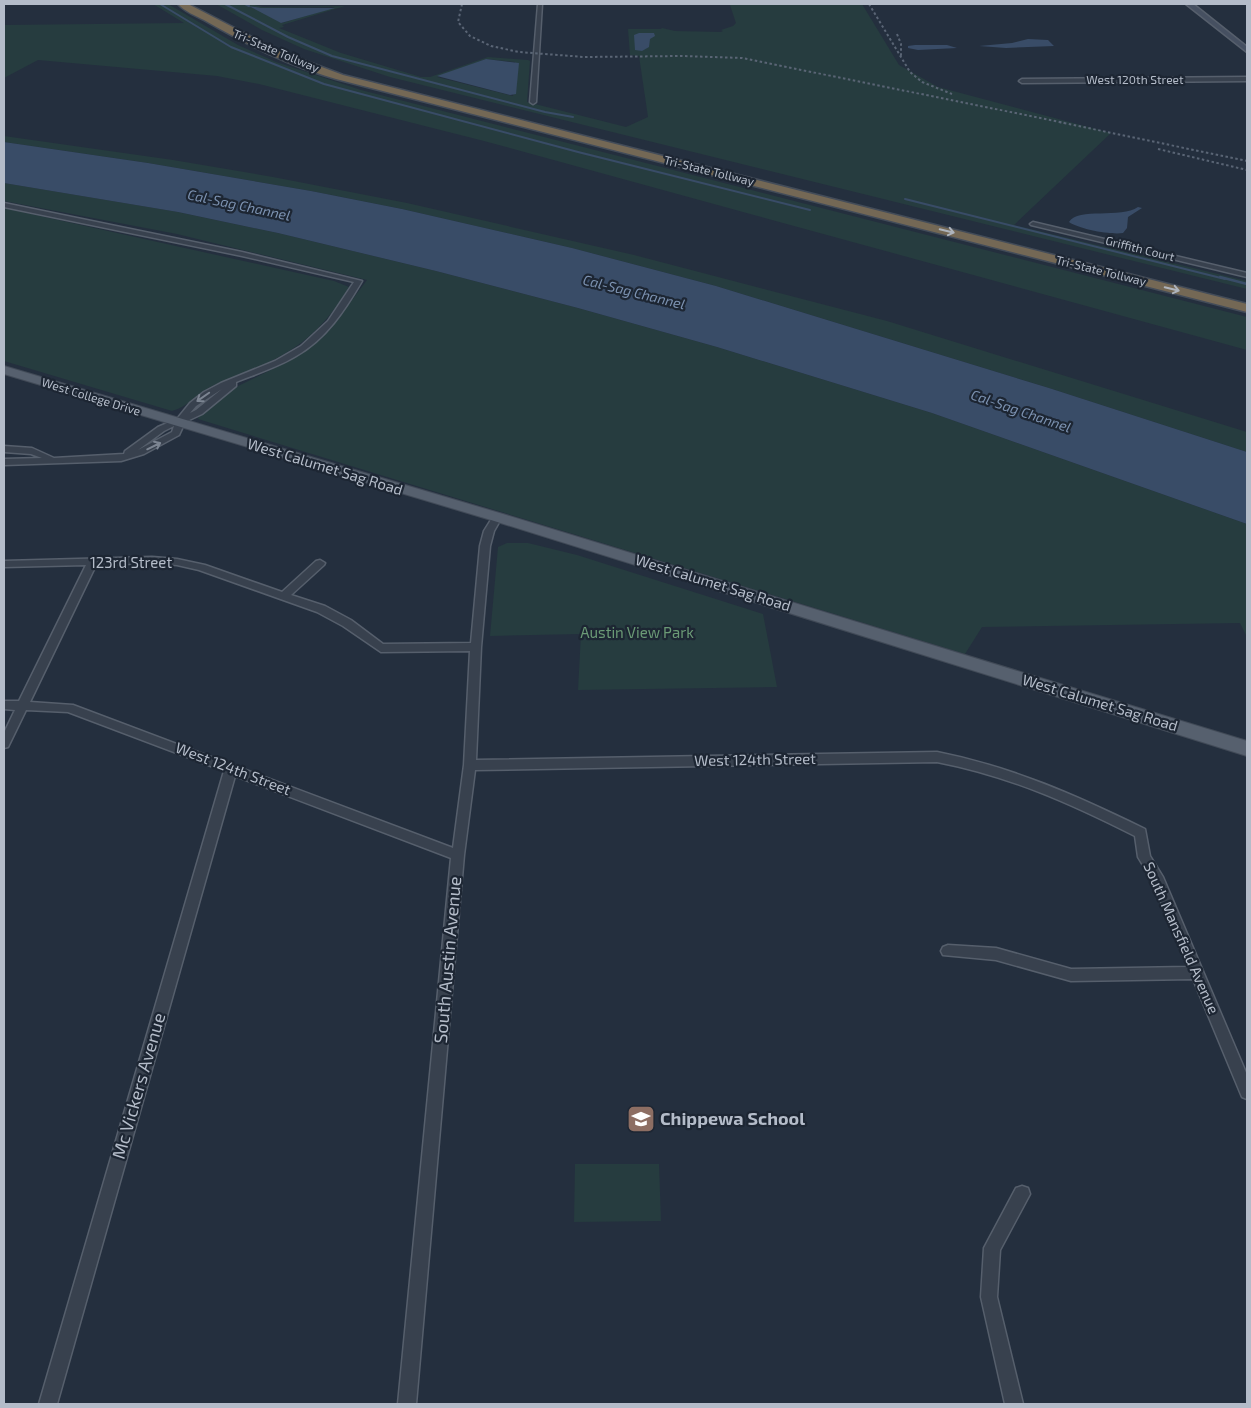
<svg xmlns="http://www.w3.org/2000/svg" width="1251" height="1408" viewBox="0 0 1251 1408" font-family="'Exo 2',sans-serif">
<rect width="100%" height="100%" fill="#242f3e"/>
<!-- green -->
<g fill="#263c3f" fill-rule="evenodd">
<polygon points="153,4 168,4 238,45 276,62 361,90 1247,317 1247,350 484,141 259,84 217,76 38,60 4,78 4,25 184,23"/>
<path d="M216,4H251L263,7L345,6L282,25L284,27L279,28L341,53L421,77H430L488,57L528,60L530,61L527,102L626,127L648,117L639,56L630,55L628,29H661L662,28L675,31L721,32L723,31L721,30L733,26L736,23L730,5L862,4L899,65L938,87L1111,133L1014,225L1247,281V289L390,77L304,49L262,30ZM249,6L259,8L335,7L282,23ZM486,59L515,62L513,96L437,77Z"/>
<polygon points="4,136 173,160 273,177 407,203 634,255 887,321 1247,432 1247,452 1049,388 716,286 572,248 402,209 311,191 148,163 4,142"/>
<polygon points="4,183 178,212 278,233 436,271 578,308 717,347 932,413 1247,524 1247,637 1240,623 982,627 965,654 198,419 200,413 232,389 289,361 312,345 331,328 367,280 177,234 4,201"/>
<path d="M4,208L334,281L349,287C319,337 292,353 239,376C231,380 222,381 214,385C199,392 188,407 172,411L4,361Z"/>
<polygon points="507,543 528,543 577,555 763,614 777,687 578,690 581,634 490,636 498,547"/>
<polygon points="575,1164 659,1164 661,1221 574,1222"/>
</g>
<!-- water -->
<g fill="#394c67">
<polygon points="249,6 261,8 335,8 281,23"/>
<polygon points="639,33 654,33 655,36 650,39 649,47 642,51 635,50 634,35"/>
<polygon points="1028,39 1048,40 1054,46 1006,48 979,46 1012,43"/>
<polygon points="915,45 947,45 957,48 918,50 908,48 908,46"/>
<polygon points="486,59 519,63 516,94 510,95 437,76"/>
<polygon points="4,142 148,163 311,191 402,209 572,248 716,286 1049,388 1247,452 1247,524 932,413 717,347 578,308 436,271 278,233 178,212 4,183"/>
<path d="M1138,207L1142,208L1128,217L1127,228L1123,233C1110,235 1079,229 1069,222C1078,207 1121,219 1138,207Z"/>
</g>
<g fill="none" stroke-linecap="round" stroke-linejoin="round">
<!-- stream-far1 -->
<g stroke="#394c67" stroke-width="2">
<polyline points="160,4 231,47 324,84 578,152 810,210"/>
<polyline points="225,4 288,37 332,56 545,112 573,117"/>
<polyline points="245,4 249,6"/>
<polyline points="905,199 1225,279"/>
</g>
<!-- stream -->
<polyline stroke="#394c67" stroke-width="2.5" points="1220,277 1247,284"/>
<defs>
<g id="street">
<polygon points="538,4 542,4 536,102 533,104 530,102"/>
<polygon points="1247,77 1247,81 1022,83 1019,81 1022,79"/>
<path d="M4,203L242,252L362,281C345,310 326,339 296,356C278,367 256,374 236,382V386L202,414L185,422L179,435L144,454L121,461L4,465V459L42,458L31,454L4,452V446L32,448L54,458L124,454L125,451L158,427L177,419L190,403L204,392L221,383L275,361L301,346L328,321L354,282L242,256L4,207ZM222,389L196,410L190,413L196,406ZM174,426L172,432L138,450L164,431Z"/>
<polygon points="1033,222 1247,273 1247,277 1031,225 1030,224"/>
<path d="M497,514L502,517L494,531L490,546L481,647L476,760L937,752C1013,767 1077,796 1145,829L1150,856L1163,877L1247,1075V1099L1242,1097L1193,979L1071,981L996,960L943,955L941,951L943,947L948,945L996,948L1071,969L1188,967L1152,880L1138,857L1135,836C1070,803 1009,776 937,762L475,770L464,855L416,1404H398L451,858L235,776L57,1404H39L224,771L68,712L26,710L8,747L4,748V733L15,710L4,709V701H19L86,565L4,567V561L152,557L177,559L205,565L282,592L316,561L320,560L325,563L324,565L291,595L325,606L351,620L383,644L471,643L480,546L484,531L494,515ZM152,563L177,565L199,570L317,612L343,626L381,652L470,651L464,765L453,848L73,705L30,702L96,565Z"/>
<polygon points="1022,1186 1028,1188 1030,1194 1000,1250 997,1297 1023,1404 1005,1404 981,1297 984,1248 1016,1188"/>
</g>
<polygon id="secondary" points="1186,4 1193,4 1247,47 1247,52"/>
<polygon id="primary" points="4,366 503,514 1247,741 1247,756 491,520 4,374"/>
<path id="highway" d="M178,4H188L279,51L343,75L1247,304V312L336,79C289,66 246,44 204,20C196,16 184,11 178,4Z"/>
</defs>
<!-- street casing -->
<use href="#street" stroke="#565f6c" stroke-width="3"/>
<!-- secondary casing -->
<use href="#secondary" stroke="#565f6c" stroke-width="3"/>
<!-- primary casing -->
<use href="#primary" stroke="#414a57" stroke-width="2"/>
<!-- highway casing -->
<use href="#highway" stroke="#434c59" stroke-width="3"/>
<!-- street -->
<use href="#street" fill="#38414e" fill-rule="evenodd"/>
<!-- secondary -->
<use href="#secondary" fill="#465061" fill-rule="evenodd"/>
<!-- primary -->
<use href="#primary" fill="#56606e" fill-rule="evenodd"/>
<!-- highway -->
<use href="#highway" fill="#746855" fill-rule="evenodd"/>
<!-- rail -->
<g stroke="#5a6575" stroke-width="2" stroke-dasharray="2.5 2.5" stroke-linecap="butt">
<polyline points="462,4 458,22 470,36 491,46 519,52 584,57 682,56 742,58 1065,123"/>
<polyline points="869,4 910,72 922,82 952,94"/>
<polyline points="897,34 901,44 901,58"/>
<polyline points="1059,122 1247,161"/>
<polyline points="1158,149 1247,170"/>
</g>
</g>
<!-- one-way arrows -->
<defs><path id="oneway-shaft" d="M-6 0H5M1.5-3L5.5 0L1.5 3" fill="none" stroke-width="1.6" stroke-linecap="round" stroke-linejoin="round" transform="scale(1.25)"/></defs>
<g stroke="#aeb4bd">
<use href="#oneway-shaft" transform="translate(947 231) rotate(14)"/>
<use href="#oneway-shaft" transform="translate(1172 289) rotate(14)"/>
</g>
<g stroke="#7c8592">
<use href="#oneway-shaft" transform="translate(203 397) rotate(145)"/>
<use href="#oneway-shaft" transform="translate(154 446) rotate(-26)"/>
</g>
<!-- icons -->
<defs>
<symbol id="school-square" viewBox="-11 -11 22 22"><rect x="-9" y="-9" width="18" height="18" rx="4" fill="#8d6e63" stroke="#1d2633"/><path d="M0-5L7-2L0 1L-7-2ZM-4 1L0 2.5L4 1V4Q0 6-4 4Z" fill="#fff"/></symbol>
</defs>
<g fill-rule="evenodd">
<use href="#school-square" x="625" y="1103" width="32" height="32"/>
</g>
<g text-anchor="middle" stroke-width="4.5" stroke-linejoin="round" paint-order="stroke">
<!-- far-street labels -->
<g font-size="12" fill="#b4bcc9" stroke="#1d2633">
<text transform="translate(276 51) rotate(23)" y="4">Tri-State Tollway</text>
<text x="1135" y="84">West 120th Street</text>
<text transform="translate(709 171) rotate(14)" y="4">Tri-State Tollway</text>
<text transform="translate(1140 249) rotate(14)" y="4">Griffith Court</text>
<text transform="translate(1101 271) rotate(14)" y="4">Tri-State Tollway</text>
<text transform="translate(91 397) rotate(17)" y="4">West College Drive</text>
</g>
<!-- far-water labels -->
<g font-size="14" font-style="italic" fill="#7c92b1" stroke="#1d2633">
<text transform="translate(239 205) rotate(12)" y="5">Cal-Sag Channel</text>
<text transform="translate(634 292) rotate(14)" y="5">Cal-Sag Channel</text>
<text transform="translate(1021 411) rotate(19)" y="5">Cal-Sag Channel</text>
</g>
<!-- street labels -->
<g font-size="15" fill="#b4bcc9" stroke="#1d2633">
<text transform="translate(325 467) rotate(17)" y="5">West Calumet Sag Road</text>
<text x="131" y="568">123rd Street</text>
<text transform="translate(713 583) rotate(17)" y="5">West Calumet Sag Road</text>
<text transform="translate(1100 703) rotate(17)" y="5">West Calumet Sag Road</text>
<text transform="translate(755 760) rotate(-1)" y="5">West 124th Street</text>
<text transform="translate(233 769) rotate(21)" y="5">West 124th Street</text>
<text transform="translate(1181 938) rotate(66)" y="5">South Mansfield Avenue</text>
</g>
<!-- park labels -->
<g font-size="15" fill="#6b9a76" stroke="#1d2633">
<text x="637" y="638">Austin View Park</text>
</g>
<!-- near-street labels -->
<g font-size="18" fill="#b4bcc9" stroke="#1d2633">
<text transform="translate(448 960) rotate(-85)" y="6">South Austin Avenue</text>
<text transform="translate(139 1086) rotate(-74)" y="6">Mc Vickers Avenue</text>
</g>
<!-- near-poi labels -->
<g font-size="18" font-weight="bold" fill="#b4bcc9" stroke="#1d2633" text-anchor="start">
<text x="660" y="1125">Chippewa School</text>
</g>
</g>
<!-- border -->
<rect width="1251" height="1408" fill="none" stroke="#b4bcc9" stroke-width="10"/>
</svg>
